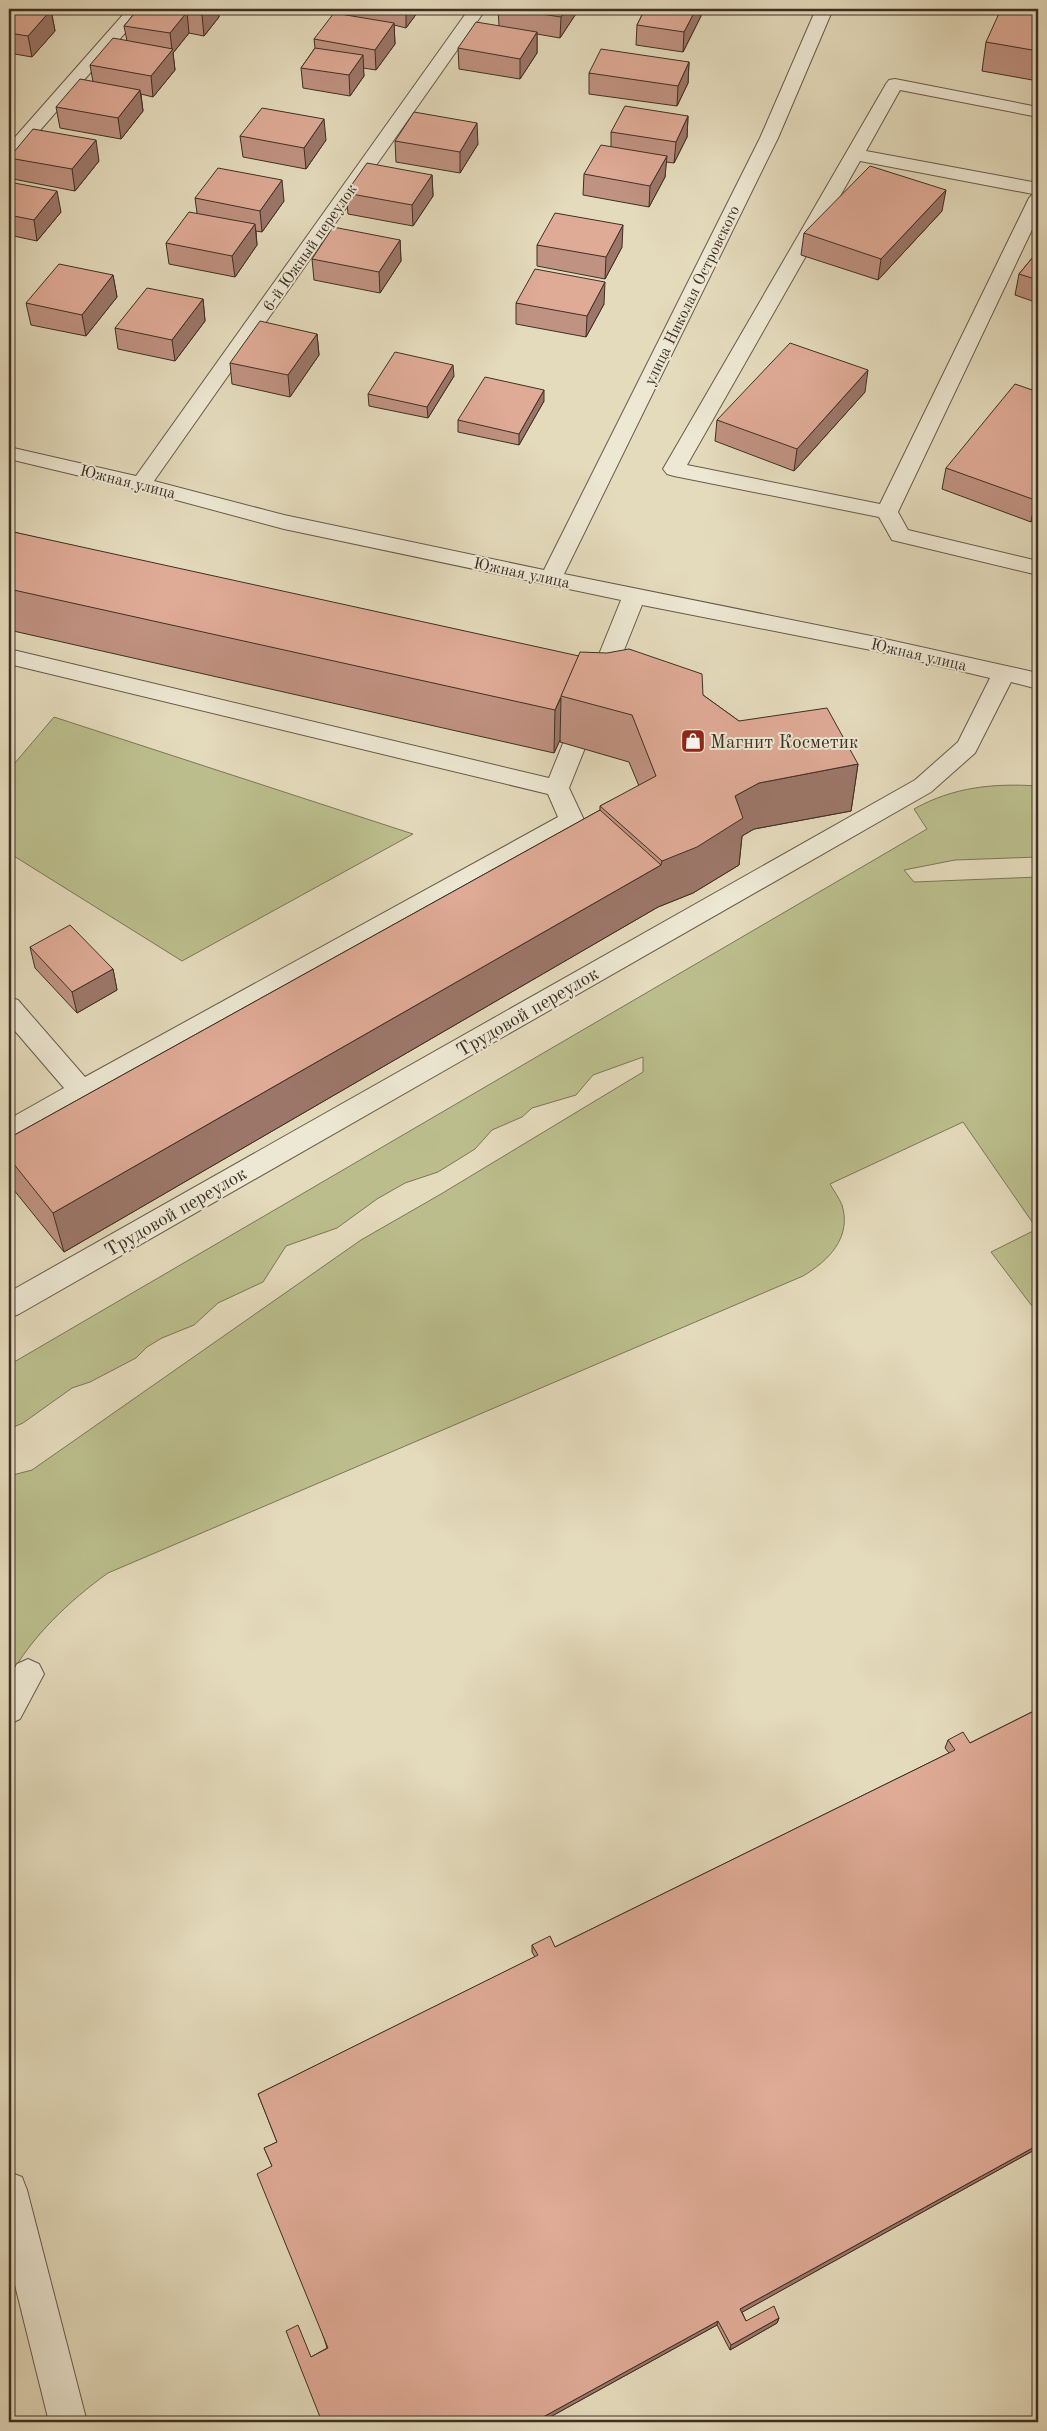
<svg xmlns="http://www.w3.org/2000/svg" width="1047" height="2431" viewBox="0 0 1047 2431" font-family="'Old Standard TT',serif">
<rect width="100%" height="100%" fill="#e4dbbc"/>
<filter id="stains"><feTurbulence type="fractalNoise" baseFrequency=".004" numOctaves="4"/><feColorMatrix values="0 0 0 0 .2 0 0 0 0 .09 0 0 0 0 .02 0 0 0 .5 -.17"/></filter>
<radialGradient id="worn" r=".72"><stop offset=".6" stop-color="#630" stop-opacity="0"/><stop offset="1" stop-color="#630" stop-opacity=".3"/></radialGradient>
<!-- green -->
<g fill="#bbbe8c" stroke="#7c7658">
<polygon points="54,717 413,834 182,961 9,853 9,770"/>
<path d="M1038,786V857L955,860L904,870L914,882L1038,877V1314L991,1252L1037,1229L963,1122L830,1184C834,1191 839,1198 842,1205C852,1238 828,1261 803,1276L108,1573C70,1600 31,1637 9,1678V1476L32,1470L361,1240L441,1194L643,1072V1057L593,1075L576,1095L532,1108L522,1117L492,1130L475,1149L438,1172L405,1183L377,1199L337,1228L286,1246L263,1282L218,1303L194,1325L162,1338L147,1347L136,1358L90,1382L72,1388L23,1423L9,1429V1365L927,829L914,809C953,787 994,783 1038,786Z"/>
</g>
<g fill="none" stroke-linecap="round" stroke-linejoin="round">
<defs>
<g id="minor">
<polygon points="128,9 146,9 15,159 9,160 9,144"/>
<polygon points="469,9 486,9 154,481 284,515 544,570 760,138 816,9 833,9 778,138 564,574 876,637 1038,673 1038,689 1011,682 975,753 931,792 19,1314 9,1318 9,1292 915,780 958,742 990,678 876,651 642,605 569,788 584,820 581,826 91,1098 18,1138 9,1141 9,1119 64,1088 9,1024 9,997 18,1000 85,1077 558,817 548,794 9,664 9,649 549,778 621,600 284,529 139,490 9,459 9,447 136,476"/>
<path d="M895,79L1038,107V117L900,90L866,151L1038,183V217L898,512L908,530L1038,561V575L892,540L879,517L674,476L667,474L663,469L886,84L889,80ZM860,161L1033,194L1029,198L880,504L687,465Z"/>
<polygon points="28,1659 39,1664 44,1674 20,1719 9,1724 9,1679 17,1664"/>
<polygon points="9,2172 22,2177 27,2190 87,2422 49,2422 9,2261"/>
</g>
</defs>
<!-- minor casing -->
<use href="#minor" stroke="#685a4b" stroke-width="2"/>
<!-- minor -->
<use href="#minor" fill="#ede8d3" fill-rule="evenodd"/>
</g>
<!-- wall -->
<g fill="#c09281" stroke="#3e2f25">
<polygon points="9,9 51,10 55,31 32,57 9,53"/>
<polygon points="48,9 76,9 73,13"/>
<polygon points="138,9 218,9 219,17 204,36 189,33 173,53 175,70 153,97 141,94 143,111 121,139 60,128 56,107 93,82 90,65 127,41 124,26"/>
<polygon points="347,9 420,9 406,28 394,25 395,44 376,70 363,68 364,76 350,96 303,88 301,68 315,48 314,39 347,16"/>
<polygon points="498,9 579,9 560,38 537,34 537,53 520,79 459,69 458,48 499,26"/>
<polygon points="645,9 702,9 701,16 683,52 636,45 637,25"/>
<polygon points="1038,12 1038,81 982,71 986,42"/>
<polygon points="689,62 688,83 677,106 589,94 589,73"/>
<polygon points="688,116 687,137 674,163 666,162 665,177 649,207 583,195 584,174 611,146 611,132"/>
<polygon points="240,136 326,140 306,169 243,157"/>
<polygon points="395,141 478,144 460,173 396,162"/>
<polygon points="9,158 99,161 75,191 13,179"/>
<polygon points="432,175 433,196 413,226 348,214 346,193"/>
<polygon points="9,182 61,212 37,241 9,235"/>
<polygon points="195,198 284,201 262,232 256,231 257,245 235,277 169,264 166,243 197,213"/>
<polygon points="942,211 878,280 801,255 804,233"/>
<polygon points="400,240 401,261 380,293 314,280 312,259"/>
<polygon points="537,245 622,247 605,279 537,266"/>
<polygon points="1038,251 1038,303 1015,295 1019,274"/>
<polygon points="113,275 117,297 86,336 31,325 26,303"/>
<polygon points="203,299 205,321 175,361 118,349 115,328"/>
<polygon points="516,303 604,304 586,337 516,324"/>
<polygon points="317,334 319,355 290,397 232,384 230,363"/>
<polygon points="454,376 428,418 369,406 368,394"/>
<polygon points="865,392 794,471 715,441 717,420"/>
<polygon points="1038,392 1038,512 1031,522 942,489 946,468"/>
<polygon points="544,401 519,445 458,432 458,420"/>
<polygon points="9,531 703,695 739,721 858,764 851,811 754,829 742,836 739,865 693,893 658,907 64,1252 9,1184 9,1138 600,810 600,806 639,786 629,762 560,742 560,740 554,753 9,630"/>
<polygon points="30,947 113,969 117,990 77,1013 35,968"/>
<polygon points="1038,1709 1038,2148 742,2312 746,2321 779,2318 777,2323 730,2350 717,2325 541,2422 322,2422 311,2357 327,2348 272,2166 264,2148 277,2142 258,2094 535,1957 532,1952 532,1945 555,1947 949,1753 945,1748 948,1740 970,1743"/>
</g>
<!-- shaded-wall -->
<g fill="#9c7769" stroke="#3e2f25">
<polygon points="72,9 76,9 73,13"/>
<polygon points="207,9 218,9 219,17 204,36 202,15"/>
<polygon points="406,9 420,9 406,28"/>
<polygon points="566,9 579,9 560,38 561,17"/>
<polygon points="696,9 702,9 701,16 683,52 684,32"/>
<polygon points="51,10 55,31 32,57 28,36"/>
<polygon points="187,12 189,33 173,53 175,70 153,97 151,76 172,50 170,33"/>
<polygon points="394,23 395,44 376,70 375,50"/>
<polygon points="537,32 537,53 520,79 520,59"/>
<polygon points="363,55 364,76 350,96 349,75"/>
<polygon points="689,62 688,83 677,106 678,86"/>
<polygon points="140,90 143,111 121,139 118,118"/>
<polygon points="688,116 687,137 674,163 676,142"/>
<polygon points="324,119 326,140 306,169 304,148"/>
<polygon points="477,123 478,144 460,173 460,152"/>
<polygon points="96,140 99,161 75,191 72,169"/>
<polygon points="667,156 665,177 649,207 650,186"/>
<polygon points="432,175 433,196 413,226 412,205"/>
<polygon points="282,180 284,201 262,232 260,211"/>
<polygon points="946,190 942,211 878,280 881,259"/>
<polygon points="57,191 61,212 37,241 34,220"/>
<polygon points="255,224 257,245 235,277 232,256"/>
<polygon points="623,225 622,247 605,279 606,257"/>
<polygon points="400,240 401,261 380,293 379,272"/>
<polygon points="113,275 117,297 86,336 82,315"/>
<polygon points="605,282 604,304 586,337 587,316"/>
<polygon points="203,299 205,321 175,361 172,340"/>
<polygon points="317,334 319,355 290,397 288,375"/>
<polygon points="453,365 454,376 428,418 427,407"/>
<polygon points="868,370 865,392 794,471 797,449"/>
<polygon points="544,390 544,401 519,445 519,434"/>
<polygon points="1038,496 1038,512 1031,522 1035,500"/>
<polygon points="561,698 560,740 554,753 555,710"/>
<polygon points="858,764 851,811 754,829 742,836 739,865 693,893 658,907 64,1252 53,1213 661,865 662,861 735,796 759,783"/>
<polygon points="113,969 117,990 77,1013 72,992"/>
<polygon points="1038,2145 1038,2148 739,2314 740,2309"/>
<polygon points="779,2318 777,2323 730,2350 731,2345"/>
<polygon points="718,2321 717,2325 541,2422 534,2422"/>
</g>
<!-- building -->
<g fill="#dfaa96" stroke="#3e2f25">
<polygon points="9,9 42,9 51,10 28,36 9,33"/>
<polygon points="138,9 207,9 202,15 187,12 170,33 124,26"/>
<polygon points="509,9 566,9 561,17"/>
<polygon points="645,9 696,9 684,32 637,25"/>
<polygon points="1001,9 1018,9 1038,12 1038,51 986,42"/>
<polygon points="334,13 394,23 375,50 314,39"/>
<polygon points="476,22 537,32 520,59 458,48"/>
<polygon points="113,38 173,49 151,76 90,65"/>
<polygon points="315,48 363,55 349,75 301,68"/>
<polygon points="601,49 689,62 678,86 589,73"/>
<polygon points="80,79 140,90 118,118 56,107"/>
<polygon points="625,106 688,116 676,142 611,132"/>
<polygon points="262,108 324,119 304,148 240,136"/>
<polygon points="414,112 477,123 460,152 395,141"/>
<polygon points="33,129 96,140 72,169 9,158"/>
<polygon points="601,145 667,156 650,186 584,174"/>
<polygon points="367,163 432,175 412,205 346,193"/>
<polygon points="870,166 946,190 881,259 804,233"/>
<polygon points="218,168 282,180 260,211 195,198"/>
<polygon points="9,182 57,191 34,220 9,215"/>
<polygon points="189,212 255,224 232,256 166,243"/>
<polygon points="555,213 623,225 606,257 537,245"/>
<polygon points="333,227 400,240 379,272 312,259"/>
<polygon points="1038,251 1038,280 1019,274"/>
<polygon points="59,264 113,275 82,315 26,303"/>
<polygon points="535,269 605,282 587,316 516,303"/>
<polygon points="147,288 203,299 172,340 115,328"/>
<polygon points="260,321 317,334 288,375 230,363"/>
<polygon points="790,343 868,370 797,449 717,420"/>
<polygon points="395,352 453,365 427,407 368,394"/>
<polygon points="485,377 544,390 519,434 458,420"/>
<polygon points="1015,384 1038,392 1038,496 1035,500 946,468"/>
<polygon points="9,531 579,656 555,710 9,589"/>
<polygon points="629,649 702,674 703,695 739,721 827,708 858,764 759,783 735,796 743,818 697,847 662,861 600,806 656,776 632,715 561,696 580,652 607,653"/>
<polygon points="600,810 661,865 53,1213 9,1158 9,1138"/>
<polygon points="70,925 113,969 72,992 30,947"/>
<polygon points="1038,1709 1038,2145 740,2309 746,2321 774,2306 779,2318 731,2345 718,2321 534,2422 322,2422 286,2331 298,2325 311,2357 328,2348 257,2174 272,2166 264,2148 277,2142 258,2094 538,1955 532,1945 550,1936 555,1947 955,1750 948,1740 963,1732 970,1743"/>
</g>
<!-- icons -->
<defs>
<symbol id="shop-square" viewBox="-11 -11 22 22"><rect x="-9" y="-9" width="18" height="18" rx="4" fill="#8f2418" stroke="#ede8d3"/><path d="M-5-2.5h2.3a2.7 3.5 0 0 1 5.4 0H5L5.5 6h-11ZM-1.5-2.5h3a1.5 2.3 0 0 0-3 0Z" fill="#fff"/></symbol>
</defs>
<g fill-rule="evenodd">
<use href="#shop-square" x="679" y="727" width="28" height="28"/>
</g>
<g text-anchor="middle" stroke-width="4" stroke-linejoin="round" paint-order="stroke">
<!-- far-street labels -->
<g font-size="16" fill="#3e2f25" stroke="#ede8d3">
<text transform="translate(309 247) rotate(-55)" y="6">6-й Южный переулок</text>
<text transform="translate(691 295) rotate(-64)" y="6">улица Николая Островского</text>
<text transform="translate(128 481) rotate(14)" y="6">Южная улица</text>
<text transform="translate(522 572) rotate(12)" y="6">Южная улица</text>
<text transform="translate(919 654) rotate(13)" y="6">Южная улица</text>
</g>
<!-- poi labels -->
<g font-size="19" fill="#3e2f25" stroke="#ede8d3" text-anchor="start">
<text x="710" y="748">Магнит Косметик</text>
</g>
<!-- street labels -->
<g font-size="19" fill="#3e2f25" stroke="#ede8d3">
<text transform="translate(527 1011) rotate(-30)" y="7">Трудовой переулок</text>
<text transform="translate(175 1211) rotate(-30)" y="7">Трудовой переулок</text>
</g>
</g>
<!-- margin -->
<rect width="1047" height="2431" fill="none" stroke="#e4dbbc" stroke-width="30"/>
<rect x="10" y="10" width="1027" height="2411" fill="none" stroke="#3e2f25" stroke-width="2.5"/>
<rect x="15" y="15" width="1017" height="2401" fill="none" stroke="#3e2f25"/>
<rect width="100%" height="100%" filter="url(#stains)"/>
<rect width="100%" height="100%" fill="url(#worn)"/>
</svg>
